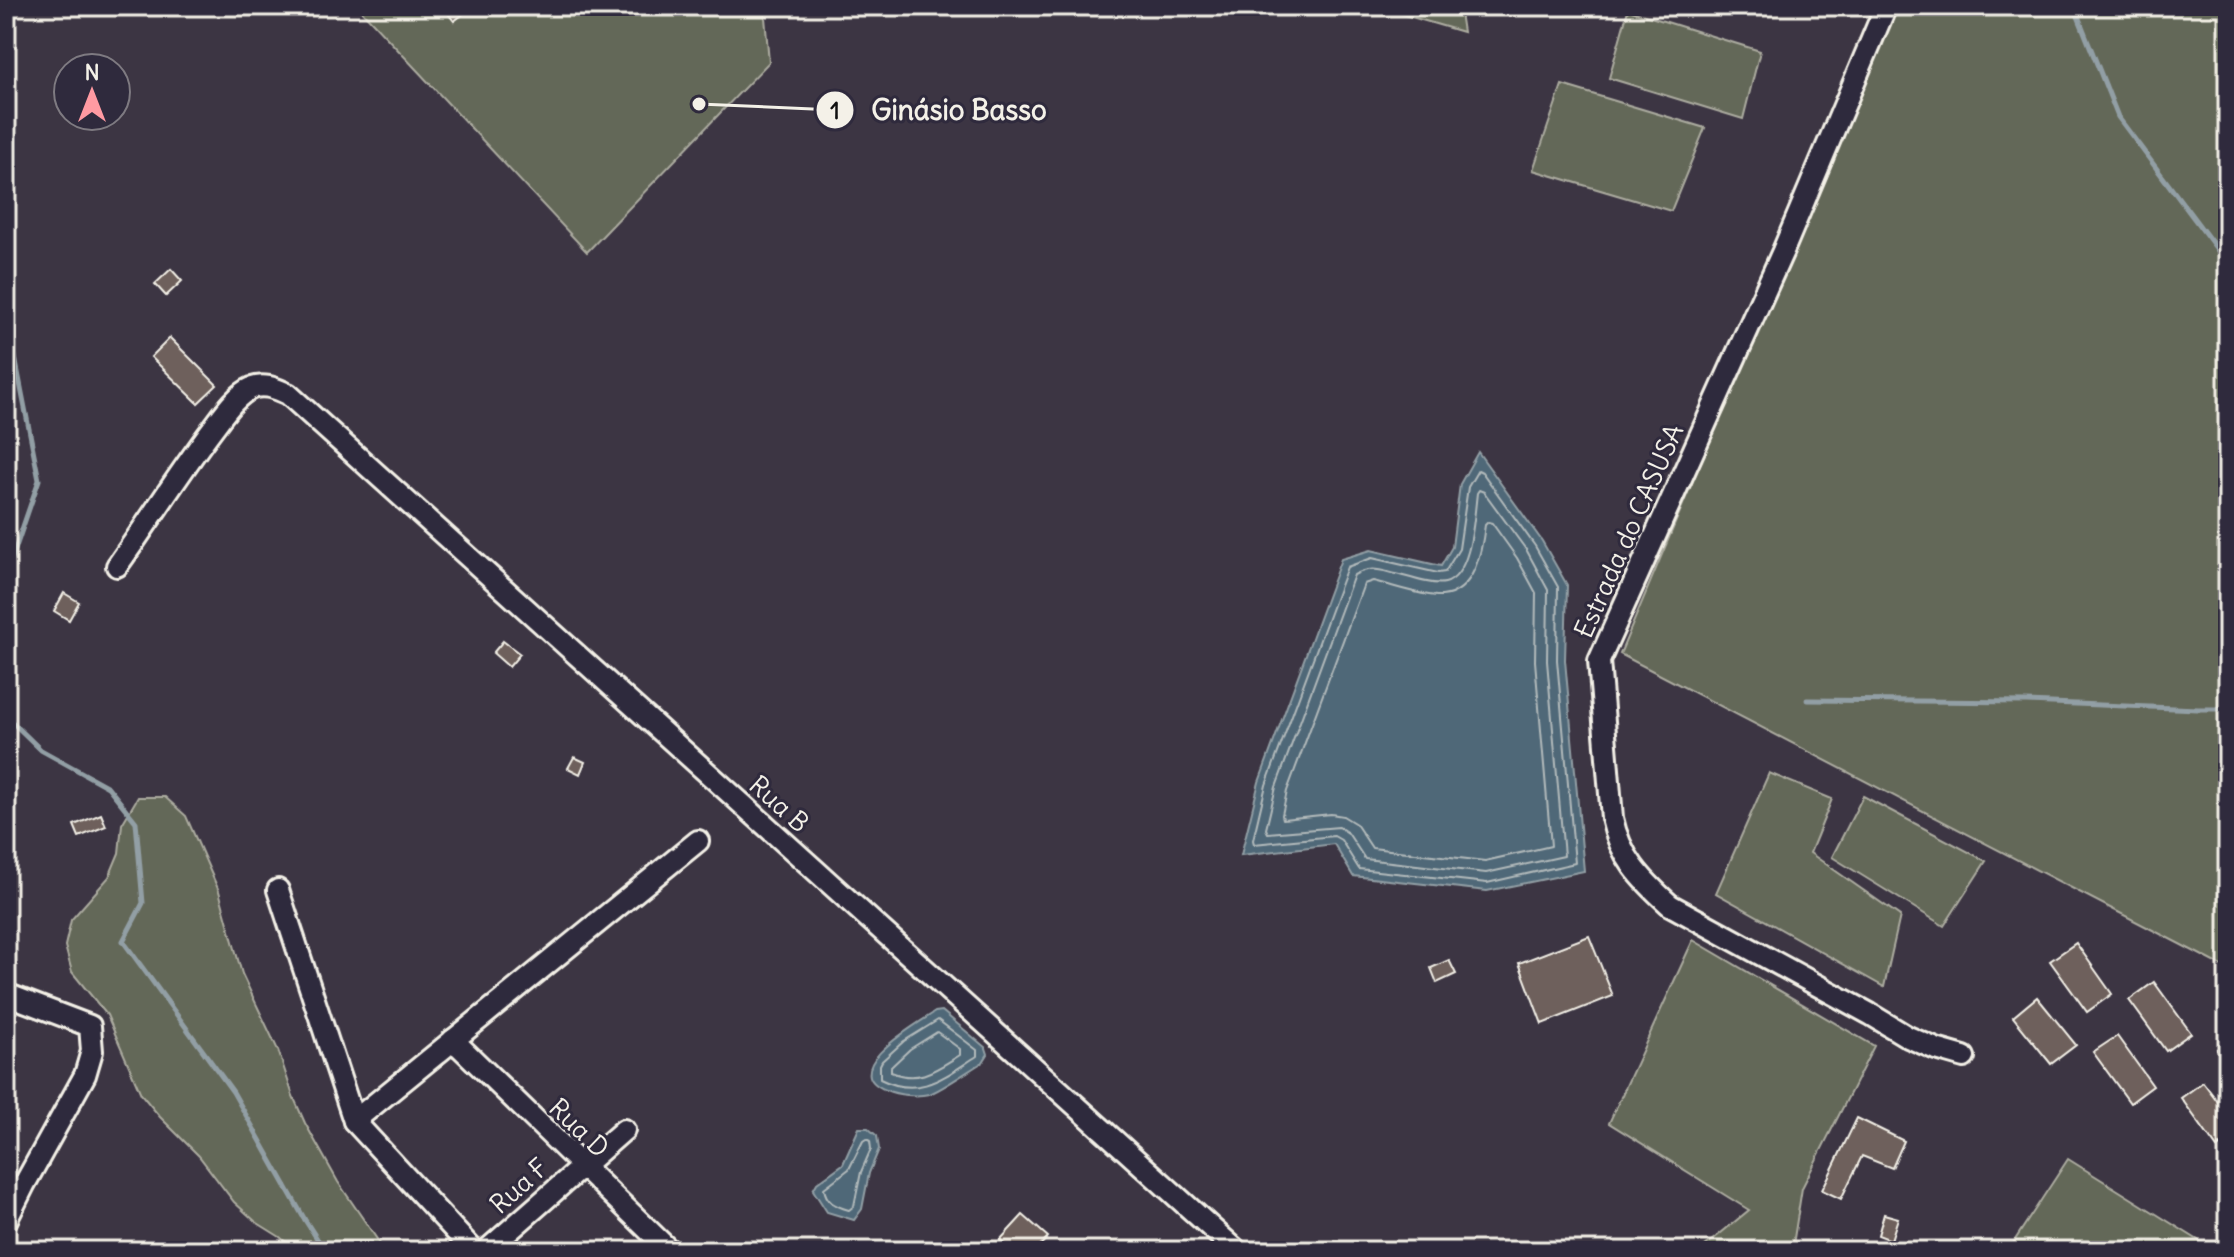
<svg xmlns="http://www.w3.org/2000/svg" width="2234" height="1257" viewBox="0 0 2234 1257" font-family="Delius,sans-serif">
<rect width="100%" height="100%" fill="#3c3543"/>
<filter id="ink" filterUnits="userSpaceOnUse"><feTurbulence type="fractalNoise" baseFrequency=".0125" numOctaves="2"/><feDisplacementMap in="SourceGraphic" scale="16" xChannelSelector="R" yChannelSelector="G"/><feConvolveMatrix kernelMatrix="1 2 1 2 8 2 1 2 1" color-interpolation-filters="sRGB"/></filter>
<g filter="url(#ink)">
<!-- green -->
<g fill="#646759" stroke="#acaca0" stroke-width="2">
<polygon points="357,6 764,6 769,62 587,252"/>
<polygon points="1374,6 1459,6 1463,32"/>
<polygon points="1893,6 2228,6 2228,969 1620,654"/>
<polygon points="1628,10 1760,51 1743,119 1609,78"/>
<polygon points="1562,85 1705,128 1671,211 1533,170"/>
<polygon points="1769,773 1832,799 1810,853 1900,916 1884,987 1716,893"/>
<polygon points="1863,796 1986,861 1944,926 1832,857"/>
<polygon points="138,797 165,797 186,816 219,891 242,974 278,1050 293,1096 305,1123 338,1182 385,1251 296,1251 280,1237 256,1222 234,1202 199,1156 160,1117 141,1094 107,1015 72,972 65,946 71,920 109,877 119,853 122,824"/>
<polygon points="1693,940 1874,1046 1802,1188 1792,1251 1699,1251 1749,1210 1609,1123"/>
<polygon points="2068,1159 2206,1245 2202,1251 2024,1251 2013,1243"/>
</g>
<!-- water -->
<g fill="#506878" stroke="#929fa5" stroke-width="2">
<polygon points="1478,452 1542,541 1567,585 1565,660 1584,871 1487,891 1353,876 1334,844 1241,855 1259,782 1341,559 1371,550 1441,566 1452,547 1460,484"/>
<path d="M942,1011L986,1048L988,1054L983,1062C971,1069 940,1091 929,1094C917,1097 897,1095 886,1090C835,1070 917,1024 935,1012Z"/>
<polygon points="859,1128 868,1128 877,1136 879,1149 869,1173 862,1209 854,1220 827,1212 813,1190 817,1183 843,1164"/>
</g>
<g fill="none" stroke-linecap="round" stroke-linejoin="round">
<!-- shore -->
<g stroke="#b2babb" stroke-width="2">
<polygon points="1478,470 1482,472 1535,546 1558,587 1557,660 1575,863 1487,883 1359,869 1341,840 1334,836 1254,844 1253,840 1266,785 1347,567 1372,558 1438,573 1445,572 1459,549 1468,487"/>
<path d="M1479,490L1484,492L1527,551L1548,590L1547,661L1564,856L1486,873L1365,859L1348,833L1339,827L1268,833L1266,829L1276,787L1354,575C1371,566 1379,570 1396,574C1408,577 1433,586 1445,583C1472,576 1474,516 1477,493Z"/>
<path d="M1488,522L1492,523L1517,558L1536,593L1535,661L1551,846L1485,861L1372,848L1356,824L1343,816L1331,814L1283,819L1282,815L1287,791L1364,584L1373,581C1391,585 1424,597 1442,596C1475,593 1482,550 1485,525Z"/>
<path d="M938,1020L977,1050V1056C944,1077 920,1099 880,1079V1065L882,1061L904,1041Z"/>
<path d="M937,1032L960,1049V1055C937,1069 919,1084 891,1072V1067L910,1049Z"/>
<path d="M866,1139L870,1141L871,1149L861,1172L854,1206L849,1210C836,1206 826,1203 824,1188L849,1169L863,1141Z"/>
</g>
<!-- stream -->
<g stroke="#929fa5" stroke-width="5">
<polyline points="2074,6 2118,117 2228,264"/>
<polyline points="6,311 39,480 6,576"/>
<polyline points="1807,700 2027,702 2198,709 2228,709"/>
<polyline points="6,716 41,750 108,787 136,822 143,903 123,941 233,1092 305,1220 325,1251"/>
</g>
</g>
<!-- building -->
<g fill="#6e605c" stroke="#f4f1e8" stroke-width="2">
<polygon points="442,6 474,6 454,21"/>
<polygon points="171,269 182,281 166,296 155,284"/>
<polygon points="170,338 217,385 198,403 151,357"/>
<polygon points="64,593 79,602 69,620 54,611"/>
<polygon points="503,641 520,654 509,667 493,653"/>
<polygon points="574,757 585,762 580,774 568,768"/>
<polygon points="101,814 106,826 79,837 74,825"/>
<polygon points="1589,936 1613,996 1542,1024 1519,963"/>
<polygon points="2076,943 2112,994 2087,1012 2050,961"/>
<polygon points="1449,960 1456,974 1437,983 1431,968"/>
<polygon points="2154,982 2191,1033 2166,1051 2129,1000"/>
<polygon points="2037,997 2076,1045 2051,1064 2013,1017"/>
<polygon points="2117,1036 2153,1086 2130,1103 2093,1052"/>
<polygon points="2228,1041 2228,1063 2217,1049"/>
<polygon points="2203,1082 2228,1115 2228,1140 2217,1148 2181,1098"/>
<polygon points="1857,1118 1904,1141 1892,1168 1862,1156 1841,1199 1822,1190"/>
<polygon points="1884,1214 1898,1218 1891,1240 1878,1235"/>
<polygon points="1023,1215 1048,1237 1035,1251 1012,1251 1000,1240"/>
</g>
<g fill="none" stroke-linecap="round" stroke-linejoin="round">
<defs>
<g id="minor">
<path d="M1886,6L1783,251L1599,661L1612,818C1620,857 1641,879 1670,905L1870,1014L1908,1037L1936,1049L1964,1057"/>
<path d="M117,566C150,520 179,473 213,428C223,415 236,395 252,388C265,383 276,389 288,394L1237,1251"/>
<polyline points="278,890 354,1121 474,1251"/>
<polyline points="6,994 90,1026 92,1051 85,1075 24,1185 6,1221"/>
<polyline points="453,1040 670,1251"/>
<polyline points="354,1121 698,841"/>
<polyline points="486,1251 624,1130"/>
</g>
</defs>
<!-- minor casing -->
<use href="#minor" stroke="#f4f1e8" stroke-width="26"/>
<!-- minor -->
<use href="#minor" stroke="#2f2a3d" stroke-width="20"/>
</g>
</g>
<g text-anchor="middle" stroke-width="6" stroke-linejoin="round" paint-order="stroke">
<!-- street labels -->
<g font-size="26" fill="#f4f1e8" stroke="#2f2a3d">
<text transform="translate(1629 531) rotate(-66)" y="9">Estrada do CASUSA</text>
<text transform="translate(779 804) rotate(42)" y="9">Rua B</text>
<text transform="translate(579 1128) rotate(44)" y="9">Rua D</text>
<text transform="translate(519 1186) rotate(-42)" y="9">Rua F</text>
</g>
</g>
<!-- callouts -->
<path fill="none" stroke="#f4f1e8" stroke-width="3" d="M699 104L835 110"/>
<g fill="#f4f1e8" stroke="#2f2a3d" stroke-width="3">
<circle cx="699" cy="104" r="8"/>
<circle cx="835" cy="110" r="20"/>
</g>
<g font-size="24" text-anchor="middle" font-weight="bold" fill="#111">
<text x="835" y="119">1</text>
</g>
<g font-size="28" text-anchor="middle" font-weight="bold" fill="#f4f1e8" stroke="#2f2a3d" stroke-width="6" stroke-linejoin="round" paint-order="stroke">
<text x="959" y="120">Ginásio Basso</text>
</g>
<!-- margin -->
<rect width="2234" height="1257" fill="none" stroke="#2f2a3d" stroke-width="32"/>
<rect x="16" y="16" width="2202" height="1225" fill="none" stroke="#f4f1e8" stroke-width="3" filter="url(#ink)"/>
<!-- north arrow -->
<g transform="translate(92 92)"><circle r="38" fill="#2f2a3d" stroke="#7e7a81" stroke-width="2"/>
<path d="M0-6L14 30L0 20L-14 30Z" fill="#ff9aa2"/>
<text y="-12" font-size="22" font-weight="bold" text-anchor="middle" fill="#f4f1e8">N</text>
</g>
</svg>
